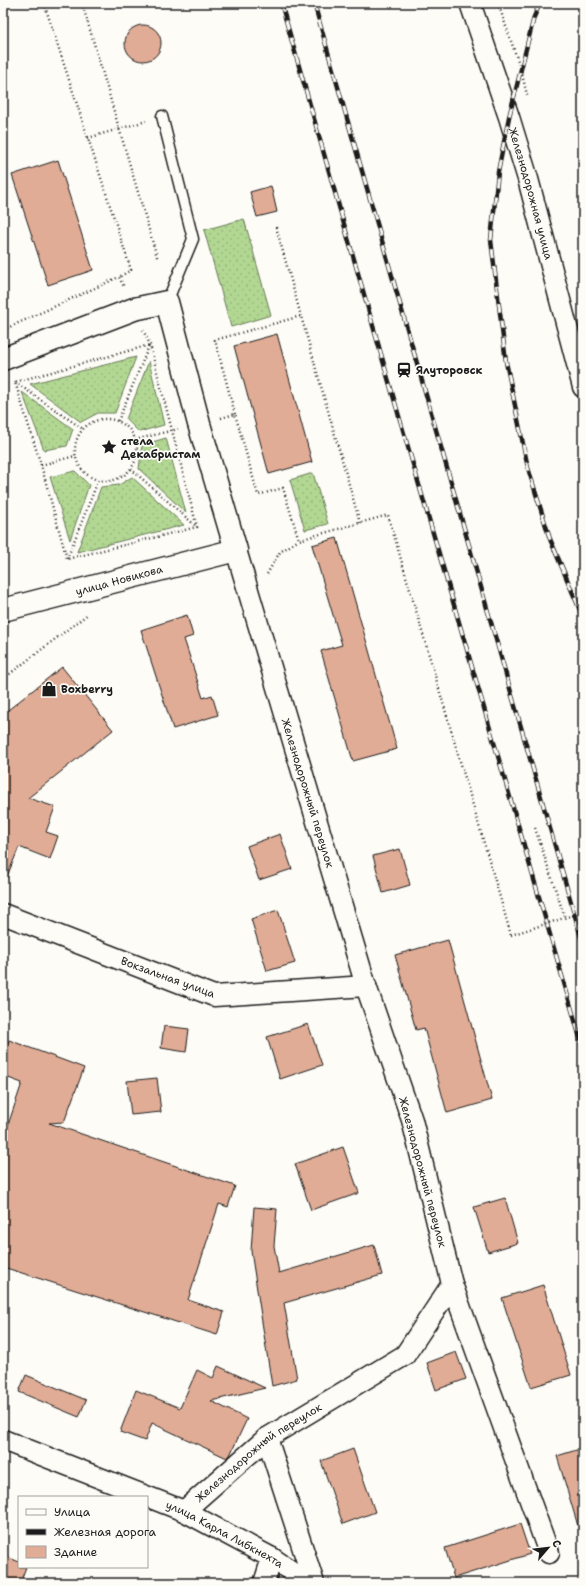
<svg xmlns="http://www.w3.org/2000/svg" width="586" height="1586" viewBox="0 0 586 1586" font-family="'Shantell Sans',sans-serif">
<defs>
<pattern id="grass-dots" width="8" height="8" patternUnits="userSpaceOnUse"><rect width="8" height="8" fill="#b2d792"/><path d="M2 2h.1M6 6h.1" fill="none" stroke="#98b87d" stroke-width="1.8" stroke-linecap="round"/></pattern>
</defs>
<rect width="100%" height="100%" fill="#fdfcf7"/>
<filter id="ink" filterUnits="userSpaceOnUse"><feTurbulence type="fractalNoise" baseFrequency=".025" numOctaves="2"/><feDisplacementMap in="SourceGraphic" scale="8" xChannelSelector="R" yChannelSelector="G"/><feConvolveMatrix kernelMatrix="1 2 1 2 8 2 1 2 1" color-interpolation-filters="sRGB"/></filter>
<g filter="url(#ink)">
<!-- grass -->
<g fill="url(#grass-dots)" stroke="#677a57">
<polygon points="244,219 271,315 231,327 204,230"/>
<polygon points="136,357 115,413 98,413 81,422 30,384"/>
<polygon points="149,361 164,425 139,432 126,419"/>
<polygon points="22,392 73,429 67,446 44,450"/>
<polygon points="166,438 186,513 139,469 142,445"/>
<polygon points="75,471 89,485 70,540 50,477"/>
<polygon points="313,473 328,524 305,530 290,480"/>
<polygon points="132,477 184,525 77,552 101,487 119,485"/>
</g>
<!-- building -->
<g fill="#e0ac95" stroke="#1c1c1c">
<circle cx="143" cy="43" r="18"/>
<polygon points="58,160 93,270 48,285 12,175"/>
<polygon points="271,186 277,212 257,217 250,192"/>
<polygon points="277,334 312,462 269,474 234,346"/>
<polygon points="337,538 397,749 353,761 321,651 342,645 312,545"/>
<polygon points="187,615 193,636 184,639 203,698 212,695 218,715 173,729 141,630"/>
<polygon points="62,667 113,730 28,798 55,807 46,832 58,836 50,859 19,847 4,884 3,884 3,714"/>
<polygon points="280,834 292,869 259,880 247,846"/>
<polygon points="400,849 410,885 383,893 373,856"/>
<polygon points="278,910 295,963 267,971 251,919"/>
<polygon points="448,940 492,1100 447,1113 424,1028 416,1030 395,955"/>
<polygon points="308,1024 322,1065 280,1079 267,1037"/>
<polygon points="164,1026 189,1029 186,1052 161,1048"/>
<polygon points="9,1040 84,1068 64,1122 49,1123 235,1186 228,1207 219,1204 188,1300 224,1312 217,1335 3,1267 3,1140 22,1083 3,1076 3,1056"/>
<polygon points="157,1078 161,1112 131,1115 127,1081"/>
<polygon points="343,1147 359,1193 311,1210 295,1164"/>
<polygon points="505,1198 518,1243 488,1252 474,1207"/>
<polygon points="254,1207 277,1209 274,1246 279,1273 374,1245 382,1275 284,1303 297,1379 272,1386 251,1251"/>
<polygon points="543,1285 571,1375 531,1387 502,1298"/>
<polygon points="456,1352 466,1379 436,1390 427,1363"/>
<polygon points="218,1366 265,1388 211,1401 247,1419 230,1455 227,1458 152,1423 145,1441 120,1432 136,1390 180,1408 197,1370 213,1378"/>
<polygon points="26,1375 86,1400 79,1417 19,1392"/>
<polygon points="583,1448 583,1525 578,1526 557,1456"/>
<polygon points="353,1449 375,1512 343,1524 321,1461"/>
<polygon points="520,1524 530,1554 454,1578 445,1548"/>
<polygon points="3,1555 19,1562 19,1567 26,1567 20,1583 3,1583"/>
</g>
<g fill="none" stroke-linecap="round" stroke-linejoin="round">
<defs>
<polyline id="service" points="162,116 193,239 167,302"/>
<g id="minor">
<path id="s1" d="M470,3L509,117L528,179L583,387"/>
<polyline points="3,914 214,996 366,986"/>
<polyline points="452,1284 549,1553"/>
<polyline points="267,1438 314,1583"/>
<path id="s2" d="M3,1440L184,1511L272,1558L309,1583"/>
<path id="s3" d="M184,1511L267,1438L405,1355L452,1284L412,1120L366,986L236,550"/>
<polyline points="264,1583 272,1558"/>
</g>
<polyline id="tertiary" points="3,359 134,309 167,302 199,424 236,550 3,610"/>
</defs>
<!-- service casing -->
<use href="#service" stroke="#1c1c1c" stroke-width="13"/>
<!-- minor casing -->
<use href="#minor" stroke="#1c1c1c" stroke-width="23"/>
<!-- tertiary casing -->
<use href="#tertiary" stroke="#1c1c1c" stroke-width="25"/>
<!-- path -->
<g stroke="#1c1c1c" stroke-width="2.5" stroke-dasharray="1 3" stroke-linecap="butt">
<polyline points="44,3 131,270 119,277"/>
<polyline points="82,3 158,260"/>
<polyline points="498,3 521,70 527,95"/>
<polyline points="88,138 146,121"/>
<polyline points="276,227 301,316"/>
<polyline points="3,330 119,277 124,287"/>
<polyline points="143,330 150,345 197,527 67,559 41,465 15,382 150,345"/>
<polyline points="15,382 83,429"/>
<polyline points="235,414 215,340 301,316 360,523"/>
<polyline points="221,418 235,414 258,495 283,488 299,540 388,515 511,935"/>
<circle cx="106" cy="450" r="31"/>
<polyline points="118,421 149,346"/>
<polyline points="135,440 178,429"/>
<polyline points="41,465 75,456"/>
<polyline points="131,469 197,527"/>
<polyline points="67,559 98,481"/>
<polyline points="267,574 280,552 299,540"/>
<polyline points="3,679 88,614"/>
<polyline points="535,828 565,918"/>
</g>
<!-- service -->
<use href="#service" stroke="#fdfcf7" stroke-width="10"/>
<!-- minor -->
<use href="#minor" stroke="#fdfcf7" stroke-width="20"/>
<!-- tertiary -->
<use href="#tertiary" stroke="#fdfcf7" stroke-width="22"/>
<defs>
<g id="rail">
<polyline points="281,3 387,375 583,1048"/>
<polyline points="314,3 583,944"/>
<polyline points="540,3 534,17 509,117 498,172 491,240 506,362 528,468 550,539 583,617"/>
</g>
</defs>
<!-- rail casing -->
<use href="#rail" stroke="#1c1c1c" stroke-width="4.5"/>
<!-- rail -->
<use href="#rail" stroke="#fdfcf7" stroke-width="3" stroke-dasharray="9" stroke-linecap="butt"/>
<!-- path-bridge -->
<polyline stroke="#1c1c1c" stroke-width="2.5" stroke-dasharray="1 3" stroke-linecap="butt" points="511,935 583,912"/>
</g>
</g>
<!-- icons -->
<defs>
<symbol id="station-bare" viewBox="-9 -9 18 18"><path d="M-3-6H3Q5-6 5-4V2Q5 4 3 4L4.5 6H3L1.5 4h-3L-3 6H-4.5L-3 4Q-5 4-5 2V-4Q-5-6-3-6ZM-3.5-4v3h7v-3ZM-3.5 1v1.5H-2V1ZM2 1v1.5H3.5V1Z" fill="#1c1c1c" stroke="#fdfcf7" stroke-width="2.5" paint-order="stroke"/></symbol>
<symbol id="sight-bare" viewBox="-9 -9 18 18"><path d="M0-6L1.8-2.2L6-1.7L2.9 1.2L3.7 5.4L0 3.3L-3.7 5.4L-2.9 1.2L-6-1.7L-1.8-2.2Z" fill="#1c1c1c" stroke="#fdfcf7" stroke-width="2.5" paint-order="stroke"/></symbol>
<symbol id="shop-bare" viewBox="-9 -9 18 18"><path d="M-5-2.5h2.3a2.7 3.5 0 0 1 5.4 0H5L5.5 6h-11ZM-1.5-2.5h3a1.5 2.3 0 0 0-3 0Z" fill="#1c1c1c" stroke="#fdfcf7" stroke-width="2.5" paint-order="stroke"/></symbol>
</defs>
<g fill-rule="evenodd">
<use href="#station-bare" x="393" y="359" width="22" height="22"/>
<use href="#sight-bare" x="98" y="436" width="22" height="22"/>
<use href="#shop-bare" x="38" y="678" width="22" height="22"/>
</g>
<g text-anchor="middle" stroke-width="3.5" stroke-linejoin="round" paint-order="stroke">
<!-- street labels -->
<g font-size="11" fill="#1c1c1c" stroke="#fdfcf7">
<text dy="4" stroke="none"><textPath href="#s1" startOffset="200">Железнодорожная улица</textPath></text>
<text transform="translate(119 580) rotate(-15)" y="4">улица Новикова</text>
<text transform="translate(308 793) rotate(73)" y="4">Железнодорожный переулок</text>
<text transform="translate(168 977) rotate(20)" y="4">Вокзальная улица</text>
<text transform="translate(423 1172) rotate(75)" y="4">Железнодорожный переулок</text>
<text dy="4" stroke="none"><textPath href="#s3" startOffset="95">Железнодорожный переулок</textPath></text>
<text dy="4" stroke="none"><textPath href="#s2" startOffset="241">улица Карла Либкнехта</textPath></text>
</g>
<!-- poi labels -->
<g font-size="11" font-weight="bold" fill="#1c1c1c" stroke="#fdfcf7" text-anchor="start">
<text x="416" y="374">Ялуторовск</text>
<text x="121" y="445">стела<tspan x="121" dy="13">Декабристам</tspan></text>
<text x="61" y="693">Boxberry</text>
</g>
</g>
<!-- margin -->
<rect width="586" height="1586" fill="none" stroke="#fdfcf7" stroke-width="16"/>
<rect x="8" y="8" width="570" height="1570" fill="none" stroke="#1c1c1c" stroke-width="1.5" filter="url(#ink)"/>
<!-- legend -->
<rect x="18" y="1496" width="130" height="72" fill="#fdfcf7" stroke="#a3a29f"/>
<rect x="26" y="1509" width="20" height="6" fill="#fdfcf7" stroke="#a3a29f"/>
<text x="54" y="1516" font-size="12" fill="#1c1c1c">Улица</text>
<rect x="26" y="1529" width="20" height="6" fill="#1c1c1c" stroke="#a3a29f"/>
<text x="54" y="1536" font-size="12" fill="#1c1c1c">Железная дорога</text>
<rect x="26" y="1546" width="20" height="12" fill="#e0ac95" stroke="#a3a29f"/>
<text x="54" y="1556" font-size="12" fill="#1c1c1c">Здание</text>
<!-- north arrow -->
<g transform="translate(548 1548) rotate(62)" stroke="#fdfcf7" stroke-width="3" paint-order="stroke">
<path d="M0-3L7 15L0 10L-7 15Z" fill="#1c1c1c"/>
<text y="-6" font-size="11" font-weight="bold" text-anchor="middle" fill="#1c1c1c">С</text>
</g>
</svg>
